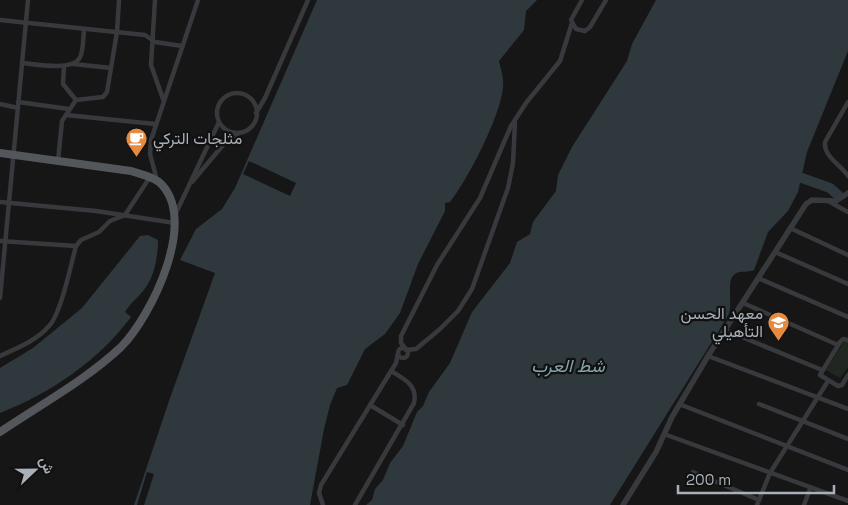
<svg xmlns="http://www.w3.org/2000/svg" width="848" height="505" viewBox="0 0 848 505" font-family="'Space Grotesk',Vazirmatn,sans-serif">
<rect width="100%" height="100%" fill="#161617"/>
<!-- green -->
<polygon fill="#202720" points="845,340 848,341 848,367 840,378 826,370"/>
<!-- water -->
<g fill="#2f393d">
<path d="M317,0H537L526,11L524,30L499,61C501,70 504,78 503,88C500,117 468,179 450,202L445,203V211L418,264L400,313L385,334L365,349L347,385L337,388L330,405L324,429L310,505H134L170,398L215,273L180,260L196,229L222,209L235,188Z"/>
<path d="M656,0H848V51L807,152L798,192L788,211L768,232L754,270C748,273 740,270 735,274C725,280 734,305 728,316L610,505H366L372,500L375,489L383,480L390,463L403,446L417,412L423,406L429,392L450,363L472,312L510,263L517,242L530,234L533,222L556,191L558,175L572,147L627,61L632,44Z"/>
<path d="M148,235L158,240C158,255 155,274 146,287C140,296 131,302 125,312L131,317C98,361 51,393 0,413V368L33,348L82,308L140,236Z"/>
</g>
<!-- pier -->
<g fill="#161617">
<polygon points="249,161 296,183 290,196 243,174"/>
<polygon points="147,472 154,474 144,505 137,505"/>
</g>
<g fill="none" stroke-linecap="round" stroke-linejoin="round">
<!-- river -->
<polyline stroke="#2f393d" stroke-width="10" points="802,178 830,188 838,195"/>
<!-- minor -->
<g stroke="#37393c" stroke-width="4.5">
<polyline points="155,0 151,65 163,99"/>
<polyline points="582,0 571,20 576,29 585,31 590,27 606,0"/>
<polyline points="0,20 145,35 155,42 182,46"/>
<path d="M22,63C35,64 70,71 79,59C84,52 83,38 84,29"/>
<polyline points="73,64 111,68"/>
<polyline points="64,66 63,84 76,100"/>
<circle cx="237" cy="113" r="20"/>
<polyline points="18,102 69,109"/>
<path d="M848,102L825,142C823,156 841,165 848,176"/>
<polyline points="0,104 18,108"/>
<polyline points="256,113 265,98 308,0"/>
<polyline points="66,115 155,124"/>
<polyline points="58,161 62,121 76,100 103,97 107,92 117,32 119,0"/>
<polyline points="157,180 150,154 151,140 198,0"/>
<polyline points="192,182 223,145 238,134"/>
<polyline points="0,202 96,211 175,223"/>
<polyline points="830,202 848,212"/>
<polyline points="175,215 219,122"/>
<polyline points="790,228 848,255"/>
<polyline points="0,241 76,246"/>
<polyline points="775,252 848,284"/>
<polyline points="758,278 848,317"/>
<polyline points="0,298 28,0"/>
<polyline points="743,303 838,345"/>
<polyline points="725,330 822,370"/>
<polyline points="848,340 843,339 840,342 820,375 838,386 842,385 848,375"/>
<polyline points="405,348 401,343 401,336 437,265 480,198 511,126 526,103 560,61 572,23"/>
<circle cx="403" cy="353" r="5"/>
<polyline points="406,350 416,349 440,329 458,311 472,289 508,188 513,163 515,122"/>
<path d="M0,356C17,348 36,341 49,326C61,314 71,264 76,246L81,240L99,232L110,221L125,215L150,177"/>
<polyline points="708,356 848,409"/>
<polyline points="679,404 848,470"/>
<polyline points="759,404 848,439"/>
<polyline points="370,405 403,425"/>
<polyline points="664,434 848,501"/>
<polyline points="693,472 759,500"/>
<polyline points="323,505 319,493 321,485 396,363 398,353"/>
<path d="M355,505L414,403C418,385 404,379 391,371"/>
<polyline points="757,505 770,473 828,381"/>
<polyline points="804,505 810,489"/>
</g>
<!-- tertiary -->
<polyline stroke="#37393c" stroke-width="5.5" points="623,505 656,452 672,417 708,356 806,204 812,200 836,201 848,193"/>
<!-- primary -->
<path stroke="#53575b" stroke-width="8" d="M0,153L131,171C140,174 151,176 159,182C200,218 151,317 121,347C86,380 40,405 0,432"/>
</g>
<!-- icons -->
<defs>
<symbol id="cafe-pin" viewBox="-11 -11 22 30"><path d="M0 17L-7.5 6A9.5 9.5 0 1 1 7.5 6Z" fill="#e68a3f" stroke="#111112"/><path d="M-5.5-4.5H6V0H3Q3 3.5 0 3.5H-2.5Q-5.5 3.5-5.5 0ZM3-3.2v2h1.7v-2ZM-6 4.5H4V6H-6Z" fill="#fff"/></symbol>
<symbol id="school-pin" viewBox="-11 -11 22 30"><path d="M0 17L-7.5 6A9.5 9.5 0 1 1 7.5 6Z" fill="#e68a3f" stroke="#111112"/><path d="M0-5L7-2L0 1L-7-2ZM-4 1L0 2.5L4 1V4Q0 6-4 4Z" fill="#fff"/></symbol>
</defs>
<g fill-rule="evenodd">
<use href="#cafe-pin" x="124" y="126" width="25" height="34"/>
<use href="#school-pin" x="766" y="310" width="25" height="34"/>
</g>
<g text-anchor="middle" stroke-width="4.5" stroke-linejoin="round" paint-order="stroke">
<!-- poi labels -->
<g font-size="16" fill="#a9b0b7" stroke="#111112" text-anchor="start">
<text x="153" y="144">مثلجات التركي</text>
<text x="763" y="319" text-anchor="end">معهد الحسن<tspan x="763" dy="18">التأهيلي</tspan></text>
</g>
<!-- water labels -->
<g font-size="18" font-style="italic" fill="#82a4b0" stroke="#111112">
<text x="568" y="372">شط العرب</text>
</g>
</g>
<!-- north arrow -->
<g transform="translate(35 470) rotate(68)" stroke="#111112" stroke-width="4" paint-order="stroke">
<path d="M0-4L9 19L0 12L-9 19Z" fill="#a9b0b7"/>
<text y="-8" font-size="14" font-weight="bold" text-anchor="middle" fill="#a9b0b7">ش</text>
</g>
<!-- scale -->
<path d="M678 485v8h156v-8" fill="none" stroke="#a9b0b7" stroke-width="2.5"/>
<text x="686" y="485" font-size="15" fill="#a9b0b7" stroke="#111112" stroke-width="4" paint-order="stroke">200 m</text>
</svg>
